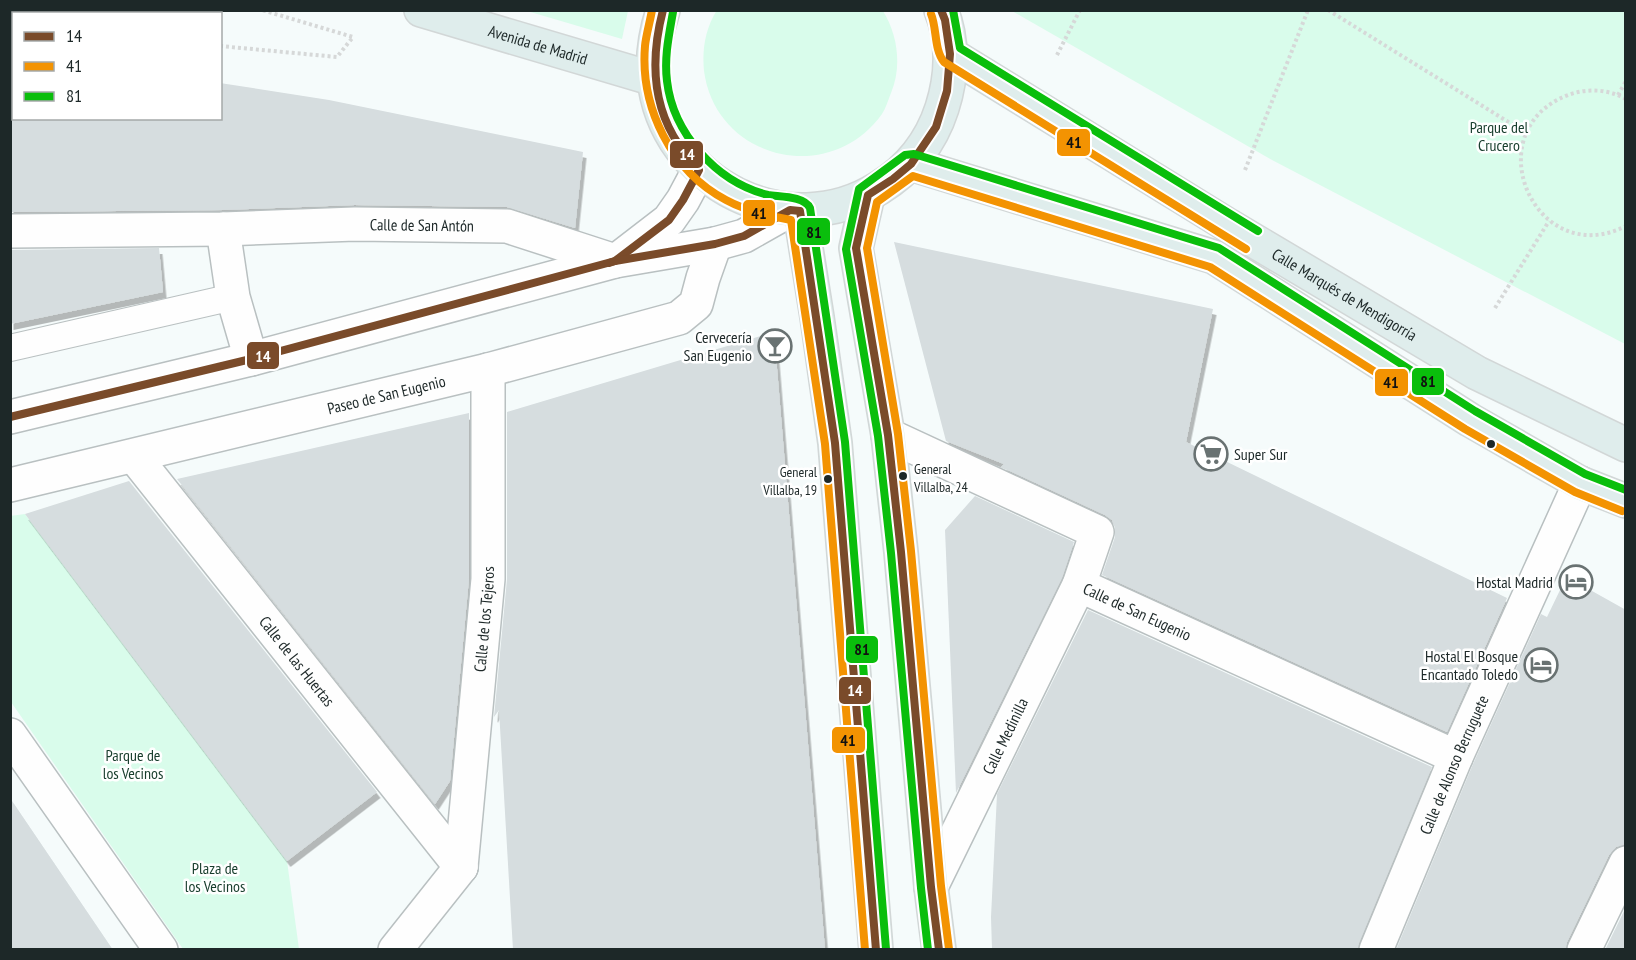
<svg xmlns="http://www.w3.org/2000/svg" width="1636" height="960" viewBox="0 0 1636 960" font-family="'PT Sans Narrow',sans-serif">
<defs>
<filter id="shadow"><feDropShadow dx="3.5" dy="6" stdDeviation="0" flood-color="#0004"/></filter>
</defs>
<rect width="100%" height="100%" fill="#f5fbfb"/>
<!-- green -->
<g fill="#d9fceb">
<path d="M717,10L883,11C898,35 902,67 891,93C888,100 886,108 882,114C830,187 716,160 704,71C702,50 705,29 717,10Z"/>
<polygon points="527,11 628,11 622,39"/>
<polygon points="1012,11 1625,11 1625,344 1272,160"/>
<polygon points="25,514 287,861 299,949 183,949 11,702 10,516"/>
</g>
<!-- building -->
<g fill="#d6dddf" filter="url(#shadow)">
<polygon points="220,83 329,100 583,152 575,228 507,207 355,205 223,210 10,212 10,118 220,118"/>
<polygon points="894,242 1213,309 1186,442 1507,598 1447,732 1102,575 1115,537 1115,528 1112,520 1105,515 1001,467 1004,464 946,441"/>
<polygon points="159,248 163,292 10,324 10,250"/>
<polygon points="774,332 825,950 513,950 499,710 494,717 507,579 507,412"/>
<polygon points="469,413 469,578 450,781 435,804 177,479"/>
<polygon points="129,481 377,792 287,861 25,514"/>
<polygon points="975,496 1074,542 1062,578 956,793 945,530"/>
<polygon points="1576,582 1626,610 1626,844 1616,847 1609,855 1567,942 1566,950 1396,950 1473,764 1541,614 1547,617 1561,588"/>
<polygon points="1088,610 1432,767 1359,943 1358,950 992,950 991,917 997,794"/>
<polygon points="10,798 113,950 10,950"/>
<polygon points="1626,907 1626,950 1605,950"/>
</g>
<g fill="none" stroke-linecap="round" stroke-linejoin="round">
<defs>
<polyline id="lane" points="10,348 233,297"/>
<g id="street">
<polyline points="223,229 233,297 251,359"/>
<path id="s1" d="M10,231L223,229L355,224L507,226L615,261"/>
<polyline points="621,257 669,220 683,200 699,170"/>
<polyline points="10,417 251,359 615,261 715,244 744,236 790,210"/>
<polyline points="888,435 1097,532 1079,585 931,887"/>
<path id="s2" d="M134,456L461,867"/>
<path id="s3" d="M10,485L488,370L679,318L696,304L703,278L715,244"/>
<path id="s4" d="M1079,585L1456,757"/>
<polyline points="10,735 161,950"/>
<path id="s5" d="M461,867L488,579V370"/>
<polyline points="395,950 461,867"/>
<path id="s6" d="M1376,950L1456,757L1580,483"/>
<polyline points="1584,950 1626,863"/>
</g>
<g id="primary">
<path id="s7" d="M421,10L654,79"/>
<path d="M663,10C656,32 652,55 654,77C664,185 789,245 879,188C910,169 931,142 942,108C952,77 954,41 941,10"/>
<path id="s8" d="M950,54L1226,224L1477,373L1626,445"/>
<polyline points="911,164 1214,257 1470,420 1580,483 1626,501"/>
<polyline points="868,195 856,248 888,435 901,552 931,887 939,950"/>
<polyline points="800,211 817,317 835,443 876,950"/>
</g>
</defs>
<!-- lane casing -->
<use href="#lane" stroke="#b9c0c1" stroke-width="28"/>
<!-- street casing -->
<use href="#street" stroke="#b9c0c1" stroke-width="36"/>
<!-- primary casing -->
<use href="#primary" stroke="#d2d7d7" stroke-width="36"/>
<!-- path -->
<g stroke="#d6d8d8" stroke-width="4" stroke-dasharray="3 3" stroke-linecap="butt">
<polyline points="121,10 135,13"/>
<polyline points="1328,10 1526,133"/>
<polyline points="10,28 14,28"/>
<polyline points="220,46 337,57 353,37 262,10"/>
<polyline points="1057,55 1080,10"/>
<polyline points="1618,95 1626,81"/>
<path d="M1626,99C1608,89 1587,88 1568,95C1474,131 1535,272 1626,226"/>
<polyline points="1245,170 1308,10"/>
<polyline points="1495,308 1549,221"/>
</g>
<!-- lane -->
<use href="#lane" stroke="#fefefe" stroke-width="26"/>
<!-- street -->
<use href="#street" stroke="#fefefe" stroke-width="33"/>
<!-- primary -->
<use href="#primary" stroke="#dfedec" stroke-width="33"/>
<defs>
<g id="bus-1">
<path d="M609,263L615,261L669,220L683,200L699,170C693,161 685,153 679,145C651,104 651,56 663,10"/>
<polyline points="10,417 251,359 615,261 715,244 744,236 790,210 800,211 835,443 876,950"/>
<polyline points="939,950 931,887 901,552 888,435 856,248 868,195 893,179 911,164 936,127 947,91 950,54 945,20 941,10"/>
</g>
<g id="bus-2">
<path d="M652,10C650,22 646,35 645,46C640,107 671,171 726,200C746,211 768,216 791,220L825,444L865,950"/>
<path d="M931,14C937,28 934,50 944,62L1246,249"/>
<polyline points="949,949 941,886 911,551 898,434 867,248 877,202 913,176 1210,267 1465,429 1575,492 1622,511"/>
</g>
<g id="bus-3">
<polyline points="953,10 960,48 1258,231"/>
<path d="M673,12C669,35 664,57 667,81C673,133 716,182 768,195C781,197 804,196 810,208L845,442L886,949"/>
<polyline points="928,950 921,888 891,553 878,436 846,249 859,189 905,155 914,154 1219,248 1475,411 1585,474 1626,490"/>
</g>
</defs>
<!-- bus-1 casing -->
<use href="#bus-1" stroke="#fff" stroke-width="12"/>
<!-- bus-2 casing -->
<use href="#bus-2" stroke="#fff" stroke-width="12"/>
<!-- bus-3 casing -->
<use href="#bus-3" stroke="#fff" stroke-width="12"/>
<!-- bus-1 -->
<use href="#bus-1" stroke="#7a4b2a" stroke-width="8"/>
<!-- bus-2 -->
<use href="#bus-2" stroke="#f39302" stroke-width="8"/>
<!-- bus-3 -->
<use href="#bus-3" stroke="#0abe0c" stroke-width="8"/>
</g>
<!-- icons -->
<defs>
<symbol id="bar-ring" viewBox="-11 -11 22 22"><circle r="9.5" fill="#fff" stroke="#697272" stroke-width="1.5"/><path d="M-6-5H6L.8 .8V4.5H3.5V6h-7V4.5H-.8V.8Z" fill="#697272"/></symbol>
<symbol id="supermarket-ring" viewBox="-11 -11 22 22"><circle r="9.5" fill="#fff" stroke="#697272" stroke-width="1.5"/><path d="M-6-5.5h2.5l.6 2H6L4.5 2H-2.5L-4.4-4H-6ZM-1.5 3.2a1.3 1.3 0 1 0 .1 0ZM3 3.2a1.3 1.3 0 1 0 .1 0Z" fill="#697272"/></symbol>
<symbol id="hotel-ring" viewBox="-11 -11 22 22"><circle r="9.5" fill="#fff" stroke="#697272" stroke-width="1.5"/><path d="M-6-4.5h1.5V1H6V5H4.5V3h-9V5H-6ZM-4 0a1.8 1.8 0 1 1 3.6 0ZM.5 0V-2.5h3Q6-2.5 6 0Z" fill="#697272"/></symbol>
</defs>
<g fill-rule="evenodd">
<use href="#bar-ring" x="756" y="327" width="38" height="38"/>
<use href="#supermarket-ring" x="1192" y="435" width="38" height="38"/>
<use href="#hotel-ring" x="1557" y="563" width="38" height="38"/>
<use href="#hotel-ring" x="1522" y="646" width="38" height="38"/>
</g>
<!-- markers -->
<g fill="#1d2828" stroke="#fff" stroke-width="2">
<circle cx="1491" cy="444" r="5"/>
<circle cx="903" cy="476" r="5"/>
<circle cx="828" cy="479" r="5"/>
</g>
<g text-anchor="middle" stroke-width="5" stroke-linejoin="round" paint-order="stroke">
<!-- bus labels -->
<g font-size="14" fill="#1d2828" stroke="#fff" text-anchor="start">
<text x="914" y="474">General<tspan x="914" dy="18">Villalba, 24</tspan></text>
<text x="817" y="477" text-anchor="end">General<tspan x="817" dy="18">Villalba, 19</tspan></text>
</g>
<!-- street labels -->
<g font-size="16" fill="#1d2828" stroke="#fff">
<text dy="6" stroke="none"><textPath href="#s7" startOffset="122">Avenida de Madrid</textPath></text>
<text dy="6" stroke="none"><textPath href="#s1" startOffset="412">Calle de San Antón</textPath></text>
<text dy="6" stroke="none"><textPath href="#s8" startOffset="462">Calle Marqués de Mendigorría</textPath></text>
<text dy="6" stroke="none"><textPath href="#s3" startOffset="387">Paseo de San Eugenio</textPath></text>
<text dy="6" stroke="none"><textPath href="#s4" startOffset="64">Calle de San Eugenio</textPath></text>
<text dy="6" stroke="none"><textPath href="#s5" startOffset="249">Calle de los Tejeros</textPath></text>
<text dy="6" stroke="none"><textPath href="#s2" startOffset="262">Calle de las Huertas</textPath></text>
<text transform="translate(1005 736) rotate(-64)" y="6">Calle Medinilla</text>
<text dy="6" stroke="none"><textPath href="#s6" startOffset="201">Calle de Alonso Berruguete</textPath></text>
</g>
<!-- park labels -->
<g font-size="16" fill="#173d2c" stroke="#fff">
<text x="1499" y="133">Parque del<tspan x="1499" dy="18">Crucero</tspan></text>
<text x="133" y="761">Parque de<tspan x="133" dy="18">los Vecinos</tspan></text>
<text x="215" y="874">Plaza de<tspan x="215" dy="18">los Vecinos</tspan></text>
</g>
<!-- poi labels -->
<g font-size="16" fill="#1d2828" stroke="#fff" text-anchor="end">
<text x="752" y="343">Cervecería<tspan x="752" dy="18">San Eugenio</tspan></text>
<text x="1234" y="460" text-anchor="start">Super Sur</text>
<text x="1553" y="588">Hostal Madrid</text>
<text x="1518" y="662">Hostal El Bosque<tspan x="1518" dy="18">Encantado Toledo</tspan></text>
</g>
</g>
<g stroke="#fff" stroke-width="2">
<rect x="1056" y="128" width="35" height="29" rx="6" fill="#f39302"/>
<rect x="669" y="140" width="35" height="29" rx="6" fill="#7a4b2a"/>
<rect x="742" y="199" width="34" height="28" rx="6" fill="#f39302"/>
<rect x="796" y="217" width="35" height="29" rx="6" fill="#0abe0c"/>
<rect x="246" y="341" width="34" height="29" rx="6" fill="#7a4b2a"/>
<rect x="1411" y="367" width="34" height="29" rx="6" fill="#0abe0c"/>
<rect x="1374" y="368" width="35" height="29" rx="6" fill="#f39302"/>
<rect x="845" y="635" width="34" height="29" rx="6" fill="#0abe0c"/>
<rect x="838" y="676" width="34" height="29" rx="6" fill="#7a4b2a"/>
<rect x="831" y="726" width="35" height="28" rx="6" fill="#f39302"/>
</g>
<g font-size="16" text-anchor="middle" font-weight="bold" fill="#fff">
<text x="687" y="160">14</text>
<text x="263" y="362">14</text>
<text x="855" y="696">14</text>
</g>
<g font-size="16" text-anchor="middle" font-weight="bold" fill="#111">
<text x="1074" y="148">41</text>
<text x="759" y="219">41</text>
<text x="814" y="238">81</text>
<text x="1428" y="387">81</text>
<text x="1391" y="388">41</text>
<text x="862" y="655">81</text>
<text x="848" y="746">41</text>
</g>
<!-- border -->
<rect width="1636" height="960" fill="none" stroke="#1d2828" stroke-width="24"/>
<!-- legend -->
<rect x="12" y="12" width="210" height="108" fill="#ffffff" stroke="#a5a9a9" stroke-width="1.5"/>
<rect x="24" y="32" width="30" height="9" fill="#7a4b2a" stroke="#a5a9a9" stroke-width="1.5"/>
<text x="66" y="42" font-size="18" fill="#1d2828">14</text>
<rect x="24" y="62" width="30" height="9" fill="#f39302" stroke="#a5a9a9" stroke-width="1.5"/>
<text x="66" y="72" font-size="18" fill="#1d2828">41</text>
<rect x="24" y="92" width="30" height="9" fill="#0abe0c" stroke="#a5a9a9" stroke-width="1.5"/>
<text x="66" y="102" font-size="18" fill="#1d2828">81</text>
</svg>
